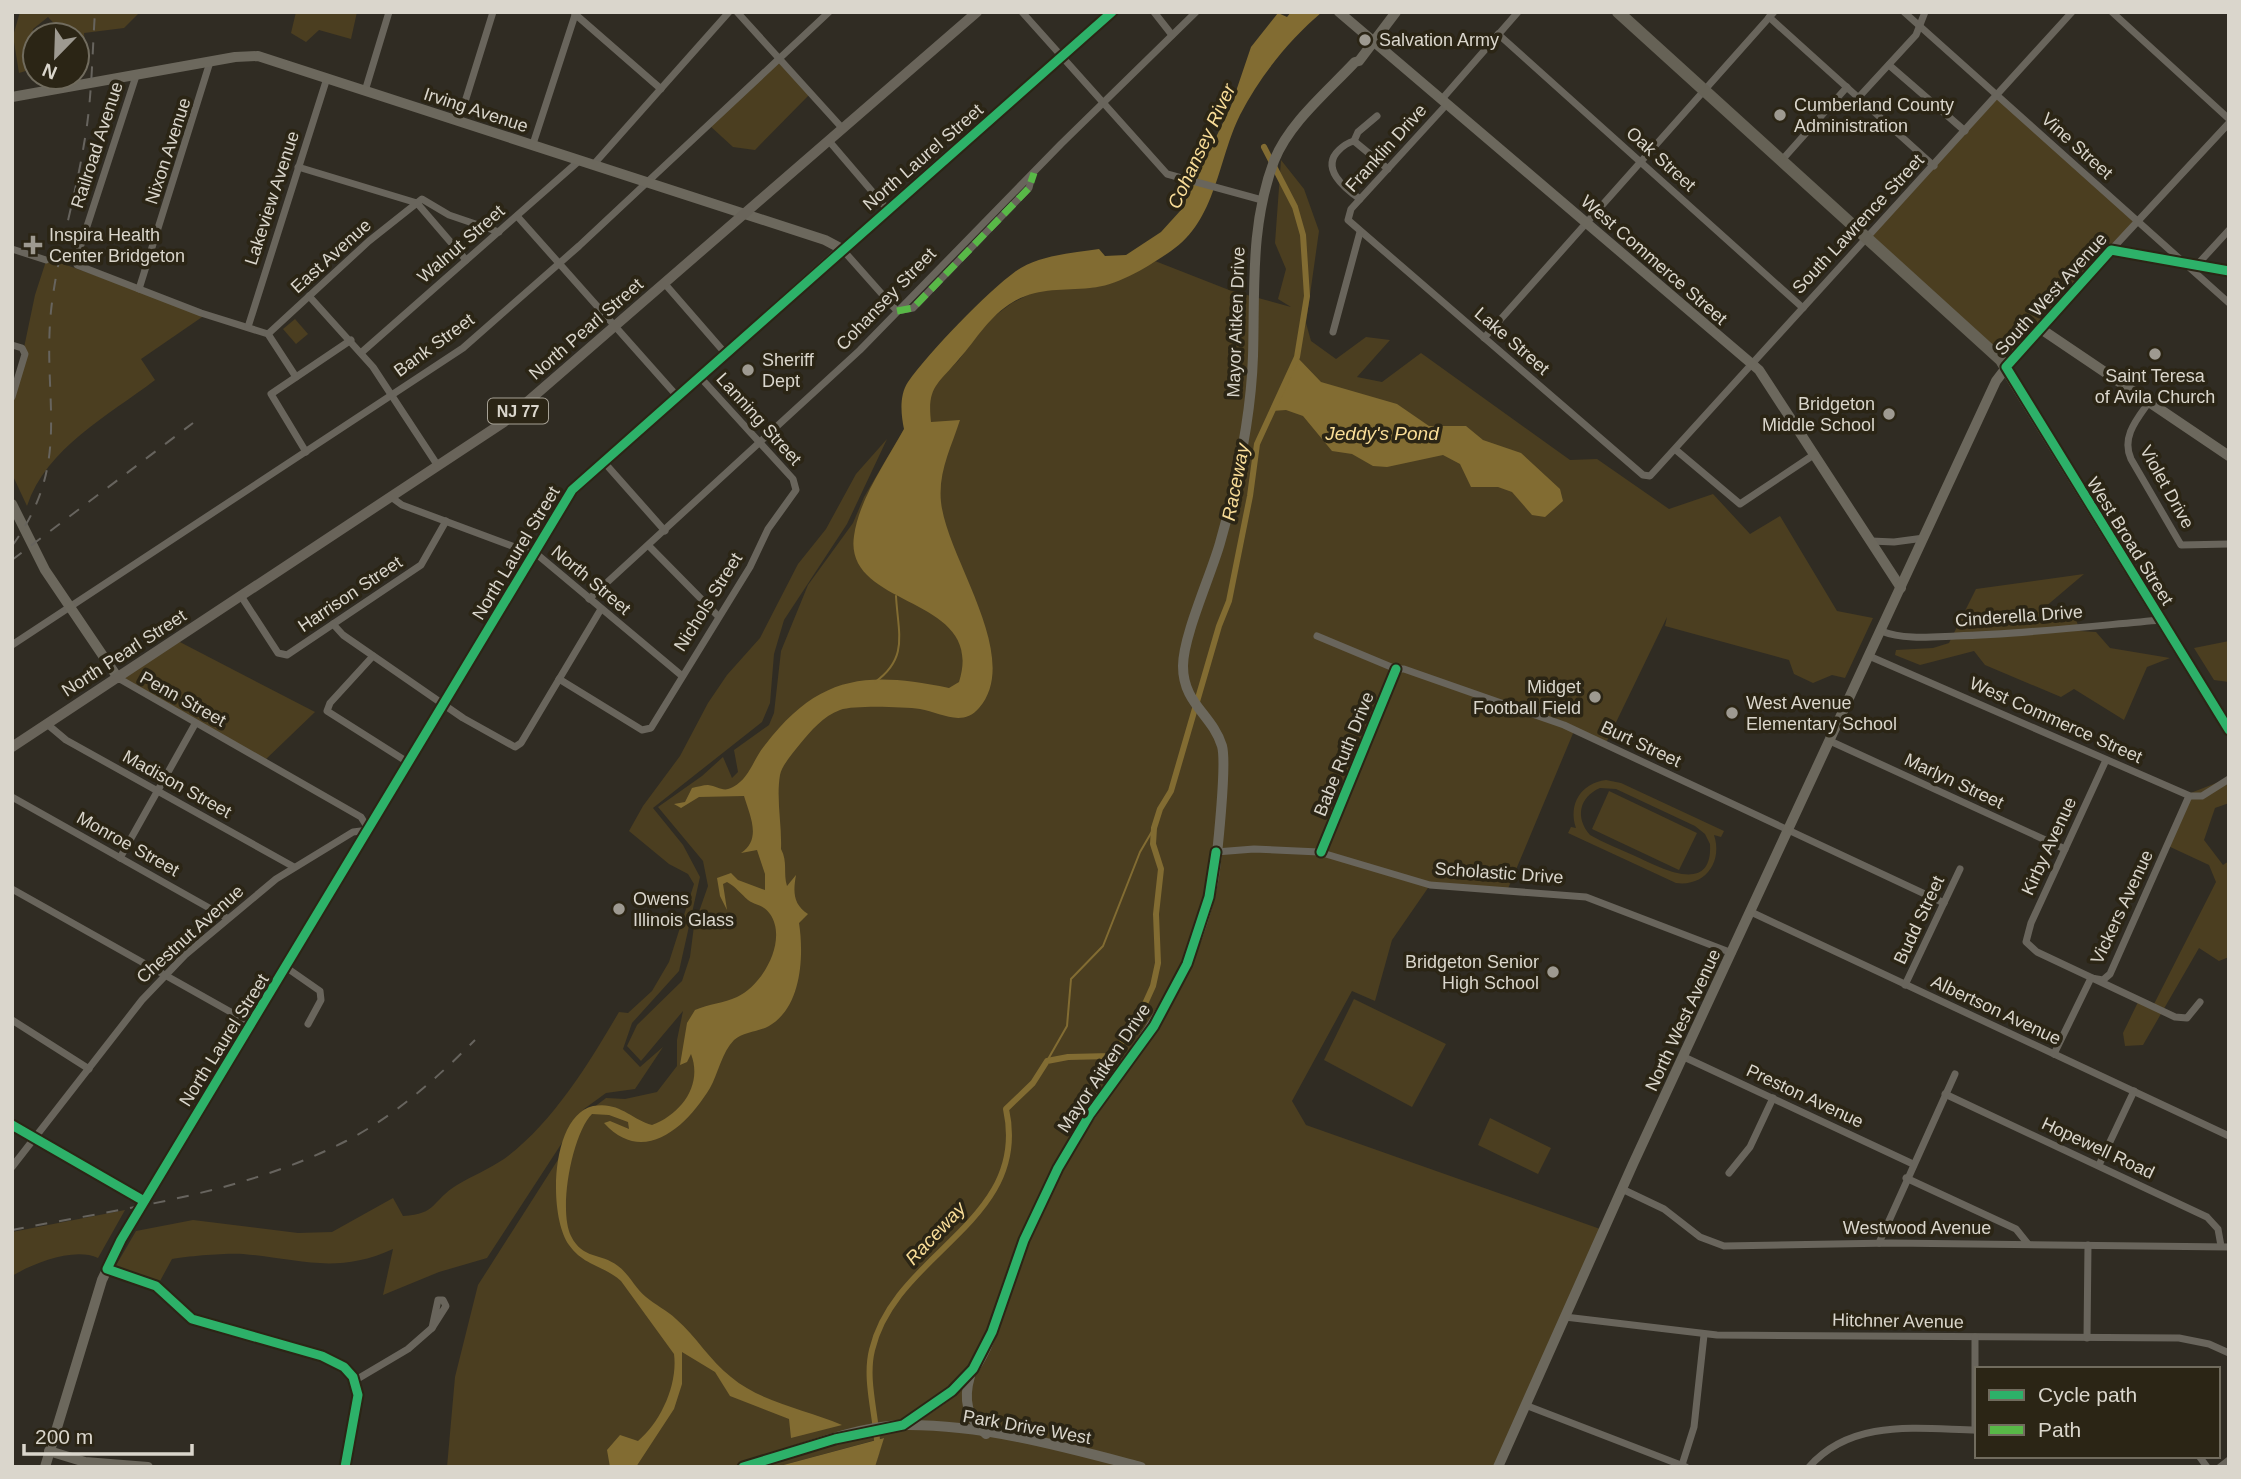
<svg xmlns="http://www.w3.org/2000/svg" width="2241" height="1479" viewBox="0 0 2241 1479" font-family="Helvetica,sans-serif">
<rect width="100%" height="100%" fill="#302c23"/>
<!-- green -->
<g fill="#4b3e20" fill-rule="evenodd">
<polygon points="20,12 140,12 124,28 84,33 86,57 77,48 77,35 65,35 48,17 33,29 29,70 19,73 13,36"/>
<polygon points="296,12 357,12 351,39 319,30 306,42 291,33"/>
<polygon points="779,59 810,94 755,150 733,147 709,125"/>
<polygon points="1997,95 2138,222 2006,367 1868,238"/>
<polygon points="1281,160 1304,189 1319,231 1306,323 1311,341 1336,359 1366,337 1390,340 1357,377 1382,382 1421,353 1570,460 1597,459 1669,509 1713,494 1750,534 1780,516 1837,611 1873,618 1845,678 1832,675 1813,683 1794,674 1789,660 1665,626 1667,617 1605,745 1574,731 1507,891 1430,885 1392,940 1375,1001 1352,991 1292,1101 1306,1125 1603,1230 1498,1467 875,1467 883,1438 776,1467 447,1467 455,1377 478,1285 589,1111 606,1098 625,1099 657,1092 677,1066 677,1040 683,1011 641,1061 627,1046 637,1025 682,981 690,957 694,926 708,886 703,861 658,807 702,776 723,757 732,778 738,772 734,750 769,725 774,713 781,651 808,585 853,523 864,497 904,429 938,380 958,361 989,320 1012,303 1034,292 1059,288 1092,288 1112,283 1155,261 1229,290 1291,307 1278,299 1286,269 1275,243"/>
<path d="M47,258L205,315L141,359L155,380C108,416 47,447 27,506L12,474V405L35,295Z"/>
<polygon points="295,319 308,334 296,344 283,329"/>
<path d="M887,439L847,524L784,620L774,654L770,703L762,722L653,808L683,845L700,877L679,971L632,1023L623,1049L640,1067L663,1047L635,1089L606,1093L584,1109L487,1258L439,1272L383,1295L393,1249C336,1275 300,1259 243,1254C227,1253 189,1256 172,1259L160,1281L115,1267L136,1231L193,1220L298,1233L332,1232L393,1198L403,1216C438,1214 431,1201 457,1185C472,1176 489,1169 504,1159C553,1123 589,1063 619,1012L628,1013L652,991L669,962L694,884L688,874L669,864L629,831L643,806L680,756L708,703L727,675L760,638L798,564L826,529L856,474Z"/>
<polygon points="2084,574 2038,613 2073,611 2080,631 2096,632 2110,648 2170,658 2147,667 2124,720 2074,689 2061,697 1985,665 1974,651 1920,665 1895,655 1896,650 1933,648 1949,643 1976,589"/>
<polygon points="176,640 315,712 263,762 118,678"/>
<polygon points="2229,641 2229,682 2214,680 2194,648"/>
<polygon points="2229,778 2229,803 2215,808 2204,840 2223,865 2229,861 2229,957 2219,961 2199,948 2143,1045 2125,1046 2123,1033 2139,1000 2153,1006 2216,882 2209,865 2166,845 2188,794"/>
<path d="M1606,780L1621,783L1724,831L1721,837L1714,835C1723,862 1705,887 1676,883L1568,833L1571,827L1576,828C1568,804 1581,783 1606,780ZM1600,788L1616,789L1695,826L1705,834L1710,844C1713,897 1659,867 1635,856C1620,849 1604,843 1590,835C1575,818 1579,797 1600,788Z"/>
<polygon points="1609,791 1697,833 1679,870 1592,829"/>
<polygon points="1354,999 1446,1044 1412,1107 1324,1060"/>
<polygon points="1490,1118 1551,1148 1538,1174 1478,1145"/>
<path d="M125,1210L98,1258C74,1247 34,1263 12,1276V1232Z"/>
</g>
<!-- water -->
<g fill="#826c32">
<path d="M1291,12H1322C1289,40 1260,76 1240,115C1218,159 1216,221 1171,251C1149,266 1118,286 1090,288C1062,291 1039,287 1013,302C989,316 977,339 959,359C937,385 927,387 931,422L960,420C951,448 938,472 941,502C947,559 1023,657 979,708C962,728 940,712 920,709C903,707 855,705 840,710C823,716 811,731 800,744C793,753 782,765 780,775C776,799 782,825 781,849C788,862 783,873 787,886L796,875C793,892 793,904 808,914L799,923C804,955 802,1007 769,1026C758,1032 743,1032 734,1040C722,1052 718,1074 710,1088C687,1126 644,1167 604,1123L610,1121L629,1129L628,1122L609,1115L592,1114C572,1134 558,1210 571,1236C583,1260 600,1252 618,1266C629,1274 635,1288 646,1297C655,1305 667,1310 676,1319C696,1336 710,1361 731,1377C762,1403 805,1409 842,1425L791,1438L789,1419L730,1396L715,1372L682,1352V1384L674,1409L636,1467H610L607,1450L620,1435L638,1441C661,1422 678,1384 674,1354L621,1281C603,1265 584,1266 569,1245C548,1216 550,1116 593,1106C619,1101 631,1119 652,1125C681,1114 703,1085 691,1054L687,1062L680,1065L687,1023L695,1010C709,1004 724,1003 737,997C763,985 788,940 770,914C763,904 756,906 748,900C741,894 736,887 727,882L723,884L727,910L720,896L717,878L731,873L738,880L765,890V874L757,850L741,853C762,839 750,816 744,796L699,797L681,808L674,804L685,802L692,788C697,787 703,785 708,785C718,786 723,793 733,787C750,778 753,759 765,745C819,675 866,671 949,688L959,682C987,594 843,610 854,536C859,499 886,462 904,429C901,415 899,395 908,382C929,352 987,292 1016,271C1039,255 1073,253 1099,249L1105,256L1126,255L1161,232L1181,210L1231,106L1251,47L1278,13L1287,17Z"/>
<polygon points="1297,357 1321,382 1397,404 1429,426 1466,426 1483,440 1521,453 1560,489 1563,501 1545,517 1532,515 1512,492 1498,487 1471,487 1460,464 1443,455 1387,467 1373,466 1352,454 1332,451 1303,416 1286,410 1272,411"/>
<polygon points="884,1438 875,1467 776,1467"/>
</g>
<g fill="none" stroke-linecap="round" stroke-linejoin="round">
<!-- stream -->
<g stroke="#826c32" stroke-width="2">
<path d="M875,682C909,658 898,633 896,596"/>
<polyline points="1047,1061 1067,1026 1071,979 1103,946 1140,852 1154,828"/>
</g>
<!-- canal -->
<path stroke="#826c32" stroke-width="6" d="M877,1440C875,1411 865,1378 872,1350C895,1252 1031,1222 1006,1109L1033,1083L1047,1061L1068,1057L1111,1056L1135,1026L1153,986L1158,963L1156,914L1161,869L1153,844L1154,828L1160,809L1171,791L1219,626L1229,601L1250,496L1257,444L1297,357L1307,296L1303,235L1295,207L1264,147"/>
<!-- street -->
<g stroke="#69655c" stroke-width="7">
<polyline points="737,12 843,129"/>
<polyline points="1022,12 1167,174 1262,200"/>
<polyline points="1154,12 1172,35"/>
<polyline points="1904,12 2229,303"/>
<polyline points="2112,12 2229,119"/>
<polyline points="575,14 661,89"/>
<polyline points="1769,17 1934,166"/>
<polyline points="1498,34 1803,308"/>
<polyline points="1889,65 1965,131"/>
<polyline points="136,76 76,260 77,265 201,313 268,334 296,377"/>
<polyline points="365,91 389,12"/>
<polyline points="1858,98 1916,35 1925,12"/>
<polyline points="1442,99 1518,12"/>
<polyline points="1447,104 1351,209 1348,220 1643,475 1650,476 2072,12"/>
<polyline points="459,121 493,12"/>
<polyline points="829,141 888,210"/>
<polyline points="1354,141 1358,132 1377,116"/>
<polyline points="533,144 576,12"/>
<polyline points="1782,160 1847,87"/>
<polyline points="594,164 729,12"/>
<polyline points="298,167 417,203 466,260"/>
<path d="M1360,199C1344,188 1320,168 1339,150C1344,145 1347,143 1354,141L1388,169"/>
<polyline points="517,216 677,396"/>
<polyline points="12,249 46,260"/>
<polyline points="2111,250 2229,123"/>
<polyline points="2196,266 2229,230"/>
<polyline points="665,284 725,353"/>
<polyline points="139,289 210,62"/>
<polyline points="309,296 373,367 438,466"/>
<polyline points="897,311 842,249 1112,12"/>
<polyline points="897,311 913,308 1029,188 1032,176"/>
<polyline points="248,327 327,78"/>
<polyline points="1333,332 1360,232"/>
<polyline points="268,334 369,241 422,199 449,215 499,232"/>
<polyline points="1484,338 1774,12"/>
<polyline points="12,345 22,348 25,354 12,397"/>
<polyline points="362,352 580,160"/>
<path d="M2149,402C2137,419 2121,437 2131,459L2181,545L2229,544"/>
<polyline points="1676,450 1740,504 1815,454"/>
<polyline points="306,452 271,394 351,340"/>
<polyline points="603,461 665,531"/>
<polyline points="391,497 402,505 539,556 681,675"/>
<polyline points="1871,541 1894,542 1924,538"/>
<polyline points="649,546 718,616"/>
<polyline points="241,596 278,653 287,655 421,565 446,521"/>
<polyline points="589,599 860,350 1061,144 1196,12"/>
<polyline points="333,624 343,635 463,718 515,747 521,743 601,609"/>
<path d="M1881,631C1904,640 1931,637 1956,636C2024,634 2093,626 2161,620"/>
<polyline points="1317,636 1396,669 1404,669 1564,725 1944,903"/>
<polyline points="12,645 463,348 579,246 829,12"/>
<polyline points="373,656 330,703 327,711 409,763"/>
<polyline points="1869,656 2190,796 2202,796 2229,779"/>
<polyline points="559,679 642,730 651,728 750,567 768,529 796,490 793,479 699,376"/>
<polyline points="47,724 66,740 294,867"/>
<polyline points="1830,741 2065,849"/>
<polyline points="2106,760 2031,923 2026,942 2037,952 2175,1017 2187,1018 2200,1002"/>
<polyline points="12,797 227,918"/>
<polyline points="1216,852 1254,849 1319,852 1430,885 1586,897 1732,953"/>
<polyline points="1321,852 1396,669"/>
<polyline points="120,858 195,724"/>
<polyline points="12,889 252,1024"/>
<polyline points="1751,912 2229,1136"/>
<polyline points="287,968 320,991 321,1000 308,1024"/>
<polyline points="1905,985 1960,869"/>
<polyline points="12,1020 89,1069"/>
<polyline points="2054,1054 2091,978 2103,980 2110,974 2189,796"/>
<polyline points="1684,1057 1913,1164"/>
<polyline points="1945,1094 2207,1217 2218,1229 2221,1246"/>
<polyline points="2099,1165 2134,1091"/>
<polyline points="12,1167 142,1000 185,955 276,879 353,832 369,830 361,817 118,678"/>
<polyline points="1729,1173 1750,1147 1773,1098"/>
<polyline points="1906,1178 2016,1229 2028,1244"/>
<polyline points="1622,1189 1664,1209 1700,1237 1724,1246 1891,1243 2229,1247"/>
<polyline points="1879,1243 1955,1074"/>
<polyline points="107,1269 156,1286 192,1319 322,1356 344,1367 353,1377 358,1395 345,1467"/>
<polygon points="438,1300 443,1300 446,1306 432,1328"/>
<polyline points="1565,1317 1717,1335 2179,1338 2209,1344 2229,1353"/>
<polyline points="2087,1338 2088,1245"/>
<polyline points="354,1381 408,1349 432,1328"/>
<polyline points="1525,1405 1686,1467"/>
<polyline points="1975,1430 1975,1337"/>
<polyline points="2199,1456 2207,1467"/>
<polyline points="1682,1465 1694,1427 1704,1335"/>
<path d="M1809,1467C1852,1418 1918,1429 1977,1430"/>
<polyline points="2220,1467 2229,1460"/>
</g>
<!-- secondary -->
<g stroke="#6c685d" stroke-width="10">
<polyline points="1339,12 1759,370 1901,588"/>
<polyline points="12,97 235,57 258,56 825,240 842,249 568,495 121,1240 102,1280 45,1467"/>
<polyline points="2041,329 2229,456"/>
<polyline points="12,504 45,570 118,678"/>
<polyline points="12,1125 144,1201"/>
<path d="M970,1376C963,1400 967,1418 986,1434"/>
<path d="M903,1425C928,1409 956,1393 974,1369C990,1347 997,1317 1005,1292C1017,1255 1032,1221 1049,1187C1103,1077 1188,1008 1213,882C1217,860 1227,764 1222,746C1212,714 1183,704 1183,666C1183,636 1211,575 1220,543C1237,483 1251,419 1253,356C1255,289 1250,225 1274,161C1289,123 1327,92 1355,62L1359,61L1396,12"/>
<polyline points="49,1451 85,1462 148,1467"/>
<path d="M743,1467C792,1453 853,1426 904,1425C983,1424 1065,1447 1141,1467"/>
<polyline points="1498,1467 1633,1164 1996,381 2015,356 2111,250 2229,271"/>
</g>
<!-- primary -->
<polyline stroke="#69645a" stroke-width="10" points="12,747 504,422 977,12"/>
<!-- highway -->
<polyline stroke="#666256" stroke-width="12" points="1618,12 2001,360 2229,730"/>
<!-- rail -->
<g stroke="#67645e" stroke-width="2" stroke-dasharray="12 12" stroke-linecap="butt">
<path d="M12,546C73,462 42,402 51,311C57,255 75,200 84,144C92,101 92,56 95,12"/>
<polyline points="12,560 193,423"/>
<path d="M12,1230C124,1208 243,1194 346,1141C395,1116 437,1078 475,1040"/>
</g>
<!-- quiet -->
<polyline stroke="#58b947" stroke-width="7" stroke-dasharray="14 7" stroke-linecap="butt" points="897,311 913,308 1029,188 1034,173"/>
<defs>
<g id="cycleway">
<polyline points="2229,271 2111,250 2006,367 2229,730"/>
<polyline points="1321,852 1396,669"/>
<polyline points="12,1125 144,1201"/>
<polyline points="345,1467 358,1395 353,1377 344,1367 322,1356 192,1319 156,1286 107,1269 121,1240 572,490 1112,12"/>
<polyline points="743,1467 835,1439 903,1425 952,1391 973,1369 992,1332 1024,1240 1058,1168 1090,1114 1154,1026 1187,964 1209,897 1216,852"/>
</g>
</defs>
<!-- cycleway casing -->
<use href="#cycleway" stroke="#2b2515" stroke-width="13"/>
<!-- cycleway -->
<use href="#cycleway" stroke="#2db169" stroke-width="9"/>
</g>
<!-- markers -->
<g fill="#9e9a91" stroke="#2b2515" stroke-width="2.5">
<circle cx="1365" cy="40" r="7"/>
<circle cx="1780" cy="115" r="7"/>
<path d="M29.5 234.5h7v7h7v7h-7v7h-7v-7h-7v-7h7z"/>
<circle cx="2155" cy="354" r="7"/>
<circle cx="748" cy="370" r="7"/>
<circle cx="1889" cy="414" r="7"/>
<circle cx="1595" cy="697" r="7"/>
<circle cx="1732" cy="713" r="7"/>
<circle cx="619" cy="909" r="7"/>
<circle cx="1553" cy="972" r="7"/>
</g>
<g text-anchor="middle" stroke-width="7" stroke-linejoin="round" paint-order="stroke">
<!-- shield labels -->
<rect fill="#2b2515" stroke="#a6a195" stroke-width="2" x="488" y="398.5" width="60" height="25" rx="5"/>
<g font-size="16" font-weight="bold" fill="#dad6cc">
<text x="518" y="417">NJ 77</text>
</g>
<!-- poi labels -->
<g font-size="18" fill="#dad6cc" stroke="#2b2515" text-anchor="start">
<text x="1379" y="46">Salvation Army</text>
<text x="1794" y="111">Cumberland County<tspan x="1794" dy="21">Administration</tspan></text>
<text x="49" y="241">Inspira Health<tspan x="49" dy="21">Center Bridgeton</tspan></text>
<text x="762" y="366">Sheriff<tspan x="762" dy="21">Dept</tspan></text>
<text x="2155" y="382" text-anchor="middle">Saint Teresa<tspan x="2155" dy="21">of Avila Church</tspan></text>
<text x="1875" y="410" text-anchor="end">Bridgeton<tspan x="1875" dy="21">Middle School</tspan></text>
<text x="1581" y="693" text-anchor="end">Midget<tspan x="1581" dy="21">Football Field</tspan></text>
<text x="1746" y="709">West Avenue<tspan x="1746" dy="21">Elementary School</tspan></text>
<text x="633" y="905">Owens<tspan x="633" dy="21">Illinois Glass</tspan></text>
<text x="1539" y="968" text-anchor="end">Bridgeton Senior<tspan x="1539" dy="21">High School</tspan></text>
</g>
<!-- street labels -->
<g font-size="18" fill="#dad6cc" stroke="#2b2515">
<text transform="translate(476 110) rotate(18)" y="6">Irving Avenue</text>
<text transform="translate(97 145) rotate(-72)" y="6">Railroad Avenue</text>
<text transform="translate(2077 146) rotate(42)" y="6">Vine Street</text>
<text transform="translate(1386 148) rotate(-48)" y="6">Franklin Drive</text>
<text transform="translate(168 151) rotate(-72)" y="6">Nixon Avenue</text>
<text transform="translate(923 157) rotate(-41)" y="6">North Laurel Street</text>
<text transform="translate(1661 159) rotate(42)" y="6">Oak Street</text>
<text transform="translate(272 198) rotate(-72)" y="6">Lakeview Avenue</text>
<text transform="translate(1858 224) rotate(-47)" y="6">South Lawrence Street</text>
<text transform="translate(461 244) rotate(-41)" y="6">Walnut Street</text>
<text transform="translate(331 256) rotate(-42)" y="6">East Avenue</text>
<text transform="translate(1654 260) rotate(41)" y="6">West Commerce Street</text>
<text transform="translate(2051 294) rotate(-48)" y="6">South West Avenue</text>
<text transform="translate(886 299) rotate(-46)" y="6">Cohansey Street</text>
<text transform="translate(1236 322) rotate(-88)" y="6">Mayor Aitken Drive</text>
<text transform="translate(586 329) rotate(-41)" y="6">North Pearl Street</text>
<text transform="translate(1512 341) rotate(41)" y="6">Lake Street</text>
<text transform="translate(434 345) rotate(-36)" y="6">Bank Street</text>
<text transform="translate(759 419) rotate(48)" y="6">Lanning Street</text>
<text transform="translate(2167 487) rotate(61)" y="6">Violet Drive</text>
<text transform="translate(2130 541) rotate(58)" y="6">West Broad Street</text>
<text transform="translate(516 553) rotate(-59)" y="6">North Laurel Street</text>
<text transform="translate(591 580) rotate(40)" y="6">North Street</text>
<text transform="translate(350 594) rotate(-34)" y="6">Harrison Street</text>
<text transform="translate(708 602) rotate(-58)" y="6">Nichols Street</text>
<text transform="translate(2019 616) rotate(-4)" y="6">Cinderella Drive</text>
<text transform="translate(124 653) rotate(-33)" y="6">North Pearl Street</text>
<text transform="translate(183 699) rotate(29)" y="6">Penn Street</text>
<text transform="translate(2056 720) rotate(24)" y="6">West Commerce Street</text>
<text transform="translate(1641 744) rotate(25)" y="6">Burt Street</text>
<text transform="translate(1344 754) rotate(-68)" y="6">Babe Ruth Drive</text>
<text transform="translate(1954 781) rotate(25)" y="6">Marlyn Street</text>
<text transform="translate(177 784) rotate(29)" y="6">Madison Street</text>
<text transform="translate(128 844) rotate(29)" y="6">Monroe Street</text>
<text transform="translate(2049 846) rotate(-65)" y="6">Kirby Avenue</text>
<text transform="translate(1499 873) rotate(4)" y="6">Scholastic Drive</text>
<text transform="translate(2122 907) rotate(-65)" y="6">Vickers Avenue</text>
<text transform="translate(1919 920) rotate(-65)" y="6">Budd Street</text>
<text transform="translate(190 934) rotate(-42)" y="6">Chestnut Avenue</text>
<text transform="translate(1996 1010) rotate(25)" y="6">Albertson Avenue</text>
<text transform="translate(1683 1020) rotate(-65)" y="6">North West Avenue</text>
<text transform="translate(224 1040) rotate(-58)" y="6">North Laurel Street</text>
<text transform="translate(1104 1068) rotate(-56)" y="6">Mayor Aitken Drive</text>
<text transform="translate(1805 1096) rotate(25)" y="6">Preston Avenue</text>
<text transform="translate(2098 1148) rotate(25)" y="6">Hopewell Road</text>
<text x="1917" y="1234">Westwood Avenue</text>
<text transform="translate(1898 1321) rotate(1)" y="6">Hitchner Avenue</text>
<text transform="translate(1027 1427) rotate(10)" y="6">Park Drive West</text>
</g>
<!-- water labels -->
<g font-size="19" font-style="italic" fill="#f9dd98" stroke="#2b2515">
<text transform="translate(1201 146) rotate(-65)" y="7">Cohansey River</text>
<text x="1382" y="440">Jeddy's Pond</text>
<text transform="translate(1235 482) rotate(-79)" y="7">Raceway</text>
<text transform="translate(935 1233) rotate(-47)" y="7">Raceway</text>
</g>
</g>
<!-- border -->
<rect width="2241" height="1479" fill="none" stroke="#dad6cc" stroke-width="28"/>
<!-- legend -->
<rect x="1975" y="1367" width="245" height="91" fill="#2b2515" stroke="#716c5e" stroke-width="2"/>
<rect x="1989" y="1390" width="35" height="10" fill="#2db169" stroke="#716c5e" stroke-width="2"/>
<text x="2038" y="1402" font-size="21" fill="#dad6cc">Cycle path</text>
<rect x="1989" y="1425" width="35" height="10" fill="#58b947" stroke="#716c5e" stroke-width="2"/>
<text x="2038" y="1437" font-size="21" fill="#dad6cc">Path</text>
<!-- north arrow -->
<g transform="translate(56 56) rotate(203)"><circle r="33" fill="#2b2515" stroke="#716c5e" stroke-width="2"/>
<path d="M0-5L12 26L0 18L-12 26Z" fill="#9e9a91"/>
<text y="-10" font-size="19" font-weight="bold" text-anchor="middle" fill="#dad6cc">N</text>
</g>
<!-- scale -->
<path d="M24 1444v10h168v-10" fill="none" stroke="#dad6cc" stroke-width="3.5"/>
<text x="35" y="1444" font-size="21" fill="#dad6cc" stroke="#2b2515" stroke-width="5" paint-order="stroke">200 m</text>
</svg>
